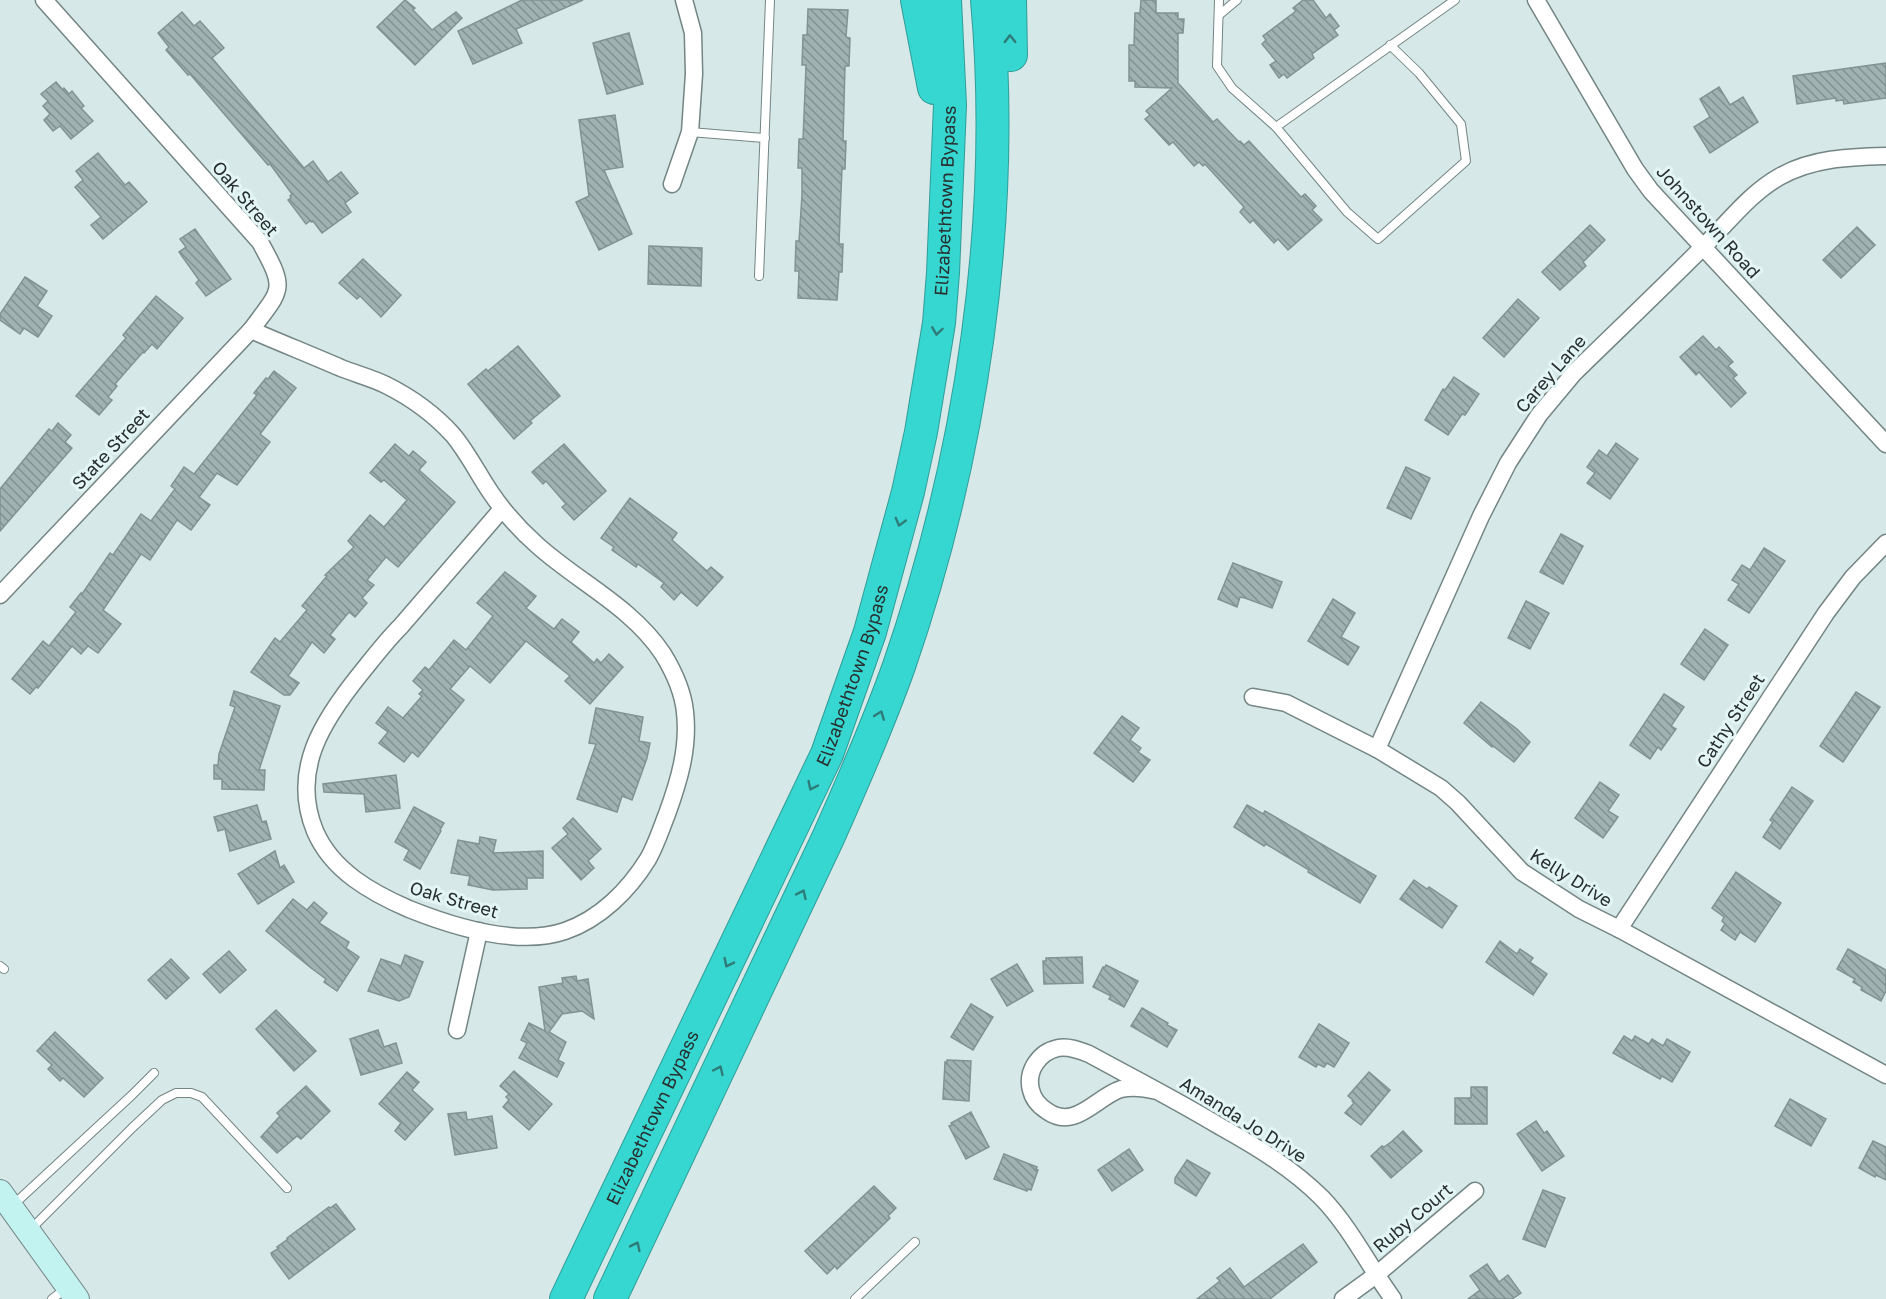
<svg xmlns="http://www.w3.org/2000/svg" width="1886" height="1299" viewBox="0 0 1886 1299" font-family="'Golos Text',sans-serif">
<defs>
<pattern id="building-back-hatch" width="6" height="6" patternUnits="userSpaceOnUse" patternTransform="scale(1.5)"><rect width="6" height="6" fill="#a0b3b2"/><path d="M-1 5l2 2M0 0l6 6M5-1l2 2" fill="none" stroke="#829291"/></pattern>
</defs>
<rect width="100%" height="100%" fill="#d6e9e8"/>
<!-- building -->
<g fill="url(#building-back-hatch)" stroke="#819392" stroke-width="1.5">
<polygon points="405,0 415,8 413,10 432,30 456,12 462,18 415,65 377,27"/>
<polygon points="522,0 583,0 516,29 522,43 473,64 458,31"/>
<polygon points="1141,0 1156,0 1156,13 1178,13 1178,19 1184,19 1183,33 1178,33 1178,83 1213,122 1217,119 1239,142 1240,141 1244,145 1249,141 1301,197 1305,194 1316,206 1312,210 1322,220 1288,250 1278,239 1274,243 1253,220 1250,223 1240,212 1244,207 1205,164 1203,166 1199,162 1194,166 1173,142 1169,145 1145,119 1150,115 1146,111 1172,88 1135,87 1135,81 1129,81 1129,45 1134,45 1135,13 1140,13"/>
<polygon points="1303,0 1313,0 1326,18 1330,14 1339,26 1334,30 1338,35 1312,54 1314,58 1287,78 1284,74 1279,78 1270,65 1276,61 1262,44 1266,40 1263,36 1296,11 1293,8"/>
<polygon points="808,9 848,10 846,37 850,38 849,66 845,66 843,141 846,141 845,169 842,169 840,216 839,244 843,244 842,272 839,272 837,300 798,298 799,271 795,271 796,241 799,241 802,195 802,168 798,168 799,139 803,139 805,92 806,65 802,65 803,35 807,35"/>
<polygon points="182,12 194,26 200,21 224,48 212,58 304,168 313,161 328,182 341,172 358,193 345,203 351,212 322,233 313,221 312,222 310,221 306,224 288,200 291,198 290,196 292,194 270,164 268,165 190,74 188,75 166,50 169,47 158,33"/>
<polygon points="629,33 643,84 607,94 593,43"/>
<polygon points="1886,63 1886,98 1844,104 1843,100 1836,101 1836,98 1797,104 1793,76"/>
<polygon points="56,82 63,90 64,88 69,94 72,91 84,106 81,108 93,121 71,139 60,126 53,131 44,120 50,114 43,106 48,101 41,94"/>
<polygon points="1719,87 1730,105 1743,97 1758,122 1710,153 1694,127 1710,117 1700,99"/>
<polygon points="615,115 623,167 604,170 632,234 599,250 576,202 589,196 579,120"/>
<polygon points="98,153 125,185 129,182 147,202 103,239 91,225 101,217 75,187 83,180 76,171"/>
<polygon points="1590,225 1605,240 1583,262 1586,266 1560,290 1542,272"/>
<polygon points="1857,227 1875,245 1841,278 1823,260"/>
<polygon points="195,229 231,279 206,296 196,283 199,280 179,252 186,247 180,239"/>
<polygon points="649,246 702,248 701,286 648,284"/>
<polygon points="363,259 401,295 381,317 360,296 357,299 339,283"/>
<polygon points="25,277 47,291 37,306 52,316 38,337 24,328 20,334 0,320 0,314"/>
<polygon points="156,296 183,318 157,349 152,344 144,353 143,352 115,384 117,386 108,397 112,400 99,415 76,396 126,338 123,335"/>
<polygon points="1518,299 1539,318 1504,357 1483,338"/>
<polygon points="1703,336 1716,350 1719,347 1733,362 1728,366 1737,375 1733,378 1746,393 1731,407 1699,372 1696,375 1680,357"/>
<polygon points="518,346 560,396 530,421 532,423 514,439 468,384 486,369 488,371"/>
<polygon points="274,371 296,388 260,434 270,442 237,485 217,473 199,497 210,505 191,530 177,520 150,560 141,554 103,610 121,624 98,653 88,646 81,654 72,646 38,688 36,687 30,694 12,679 43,641 49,646 76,612 70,607 81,593 82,594 110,553 113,555 141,514 151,521 175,489 171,486 184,467 194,474 257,395 254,393 266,378 268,379"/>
<polygon points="1454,377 1479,394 1465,415 1462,414 1448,435 1425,420 1443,389 1445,390"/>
<polygon points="58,423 71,435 65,442 72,448 0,531 0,489 49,429 52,431"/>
<polygon points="1616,443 1638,459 1610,499 1587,483 1595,473 1587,467 1599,450 1607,456"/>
<polygon points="395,444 409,456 413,451 426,462 419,470 455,502 398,567 386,557 367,580 374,585 362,598 367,603 355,617 349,612 330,635 335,639 324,653 312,642 288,676 299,683 290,695 284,695 251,672 275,638 280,642 307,610 302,606 327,576 325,575 354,547 348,541 370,515 384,527 407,500 384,480 381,482 370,473"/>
<polygon points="564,444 606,491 574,520 562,507 566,504 546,481 543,484 532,472"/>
<polygon points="1406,467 1430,478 1411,519 1387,508"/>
<polygon points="630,498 677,533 672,540 707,571 711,567 723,577 697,606 681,592 674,600 661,587 664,583 638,564 636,567 612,550 614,547 601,538"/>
<polygon points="1561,534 1583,546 1563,584 1540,572"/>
<polygon points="1764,548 1785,561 1749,613 1728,600 1739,584 1732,580 1742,565 1750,570"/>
<polygon points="1233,563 1282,582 1272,608 1245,598 1240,597 1237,607 1218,599"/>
<polygon points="505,572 536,596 526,608 554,629 562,619 579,632 571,642 594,663 597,659 601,663 609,654 623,667 590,704 565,681 570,676 526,641 490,683 470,666 450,689 464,700 418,757 412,752 404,762 379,743 388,732 376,723 388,707 403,718 422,696 419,694 423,690 413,681 425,667 429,670 454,640 466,650 493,616 477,603"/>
<polygon points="1333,599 1355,613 1341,637 1359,647 1348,665 1308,641"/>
<polygon points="1526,601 1549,613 1530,649 1508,638"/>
<polygon points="1705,629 1728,645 1704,680 1681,664"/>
<polygon points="234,691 280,706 259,770 265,770 264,790 222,789 222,779 214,779 214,765 218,765 219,754 235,707 230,705"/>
<polygon points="1856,692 1880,707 1843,762 1820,746"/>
<polygon points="1664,694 1684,707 1671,726 1676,729 1661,750 1658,747 1650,759 1630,745"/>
<polygon points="1481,702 1517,729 1530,742 1514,762 1493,746 1492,747 1464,723"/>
<polygon points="596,708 643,717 639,741 650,743 647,758 632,800 622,796 617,812 577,799 596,744 589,743"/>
<polygon points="1122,716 1139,728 1130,740 1141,748 1138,752 1150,760 1133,782 1094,753"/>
<polygon points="396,775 400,808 366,812 364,794 324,792 323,784"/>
<polygon points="1600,782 1619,795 1608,811 1618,817 1603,838 1575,818"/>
<polygon points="1792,787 1813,801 1780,849 1763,837 1773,822 1770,820"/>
<polygon points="257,805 262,822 266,821 271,839 230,851 225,829 218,831 214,817"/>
<polygon points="1247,805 1263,814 1265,811 1376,876 1360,903 1308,872 1309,870 1266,844 1264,846 1234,827"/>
<polygon points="414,807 444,823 440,830 441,831 420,869 404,860 409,850 395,842"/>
<polygon points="573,818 601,849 588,861 594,868 581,880 552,848 568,834 563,828"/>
<polygon points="480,837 496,840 493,853 543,851 543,878 527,878 527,889 493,890 468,885 470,876 451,873 458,840 479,844"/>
<polygon points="275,851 280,868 284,865 294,882 258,904 238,874"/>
<polygon points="1736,872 1781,903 1755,942 1740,932 1735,940 1721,930 1725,924 1722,921 1724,917 1712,908"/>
<polygon points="1414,880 1427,889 1429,887 1457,906 1442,928 1400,899"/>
<polygon points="293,899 307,910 314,902 327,913 319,923 349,942 346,948 359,957 337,991 324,982 326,979 311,968 266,931"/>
<polygon points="1500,941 1517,954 1520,949 1533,958 1530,962 1547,974 1533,995 1486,962"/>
<polygon points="1848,949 1886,970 1886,991 1881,1001 1861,990 1862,987 1853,982 1855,979 1837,969"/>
<polygon points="229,951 246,970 220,993 203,974"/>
<polygon points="405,955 423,962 409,997 399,1001 368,991 381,959 401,966"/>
<polygon points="1082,957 1083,983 1044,984 1043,961 1046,961 1046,958"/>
<polygon points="171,959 189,978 166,999 148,980"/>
<polygon points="1017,964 1033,991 1007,1006 991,979"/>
<polygon points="1106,965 1138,981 1124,1007 1109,999 1111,996 1093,987 1103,967 1105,967"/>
<polygon points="576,976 577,981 588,979 594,1019 582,1011 562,1014 549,1032 566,1042 558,1060 564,1063 557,1077 519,1058 527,1043 521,1040 529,1023 545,1031 539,987 563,983 562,978"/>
<polygon points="971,1004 993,1017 973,1050 951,1037"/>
<polygon points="1142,1008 1168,1023 1167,1025 1177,1030 1167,1047 1131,1026"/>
<polygon points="276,1010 316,1051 294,1071 256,1029"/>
<polygon points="1319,1024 1349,1043 1334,1067 1327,1063 1324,1067 1318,1064 1316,1067 1299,1057"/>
<polygon points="378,1030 384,1047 396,1043 402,1063 361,1075 350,1039"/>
<polygon points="55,1032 103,1078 84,1097 63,1078 60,1081 48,1069 52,1065 37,1051"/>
<polygon points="1624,1036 1632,1041 1635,1036 1649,1044 1652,1039 1663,1046 1667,1039 1690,1052 1672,1082 1662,1076 1660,1079 1613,1053"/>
<polygon points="947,1060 971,1061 969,1101 943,1099 945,1062 947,1063"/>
<polygon points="514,1071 552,1104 529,1130 503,1107 509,1100 506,1097 509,1094 500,1086"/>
<polygon points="407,1072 419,1082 412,1090 433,1109 405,1140 395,1131 401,1123 379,1104"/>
<polygon points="1369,1072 1390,1090 1361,1125 1345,1113 1354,1103 1352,1101 1353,1100 1348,1096"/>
<polygon points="306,1086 330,1111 301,1139 297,1136 277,1153 261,1137 280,1116 277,1113"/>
<polygon points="1471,1087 1487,1087 1487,1124 1455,1124 1455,1098 1471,1098"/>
<polygon points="1790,1099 1826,1119 1811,1146 1775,1126"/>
<polygon points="466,1112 467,1120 492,1116 497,1148 455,1155 448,1114"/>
<polygon points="971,1112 989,1147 966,1159 949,1126 952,1125 951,1123"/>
<polygon points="1536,1121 1544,1133 1547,1131 1564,1156 1542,1171 1517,1134"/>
<polygon points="1403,1131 1422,1151 1391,1178 1371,1156 1382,1146 1384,1147 1391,1142"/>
<polygon points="1873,1141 1886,1147 1886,1180 1876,1175 1875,1177 1859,1168"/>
<polygon points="1129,1149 1143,1170 1112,1191 1098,1170"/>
<polygon points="1004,1154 1037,1167 1036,1169 1038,1170 1031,1190 1028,1189 1027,1191 994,1179"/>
<polygon points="1187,1160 1210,1173 1196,1196 1175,1183 1175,1178"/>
<polygon points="874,1186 896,1208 888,1216 890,1218 884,1224 837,1269 835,1266 827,1274 805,1251"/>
<polygon points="1543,1190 1565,1198 1545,1247 1523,1239"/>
<polygon points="336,1204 355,1229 289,1279 272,1256 271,1253 279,1248 277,1247 288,1239 287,1238 329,1207 330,1208"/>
<polygon points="1303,1244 1317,1262 1270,1299 1197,1299 1220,1281 1217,1278 1230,1268 1244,1287"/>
<polygon points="1487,1264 1499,1282 1508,1275 1521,1293 1512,1299 1468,1299 1480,1290 1470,1276"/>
</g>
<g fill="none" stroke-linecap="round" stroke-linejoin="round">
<defs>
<g id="lane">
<polyline points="1219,0 1217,66 1232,88 1276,127"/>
<polyline points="1219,15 1237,0"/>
<polyline points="1390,45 1419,73 1461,124 1466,161 1378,239 1347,212 1276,127 1455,0"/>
<polyline points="690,132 765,138"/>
<polyline points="759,276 770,0"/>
<polyline points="0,966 4,969"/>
<polyline points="11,1207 132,1095 154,1073"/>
<polyline points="31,1229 132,1128 162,1100 176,1093 191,1093 202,1097 287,1188"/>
<polyline points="52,1299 68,1287"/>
<polyline points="855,1299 915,1242"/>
</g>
<g id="street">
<polyline points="1536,0 1635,169 1651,191 1886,444"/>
<polyline points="672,184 690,132 694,74 693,33 684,0"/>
<path d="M251,330C281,343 311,355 341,368C356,374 372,378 386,385C410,397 435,415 453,435C468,453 478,474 491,493C504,512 520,530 537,545C578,582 632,607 663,654C674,672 683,692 685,712C689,748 679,781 667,814C661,829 656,845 648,859C629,890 600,919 565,931C518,947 454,927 409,909C372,893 332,871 315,831C290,770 323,720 361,673C374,657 386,641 401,626L502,509"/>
<path d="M0,595L251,330C282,288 287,291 260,242L44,0"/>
<polyline points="1253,697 1286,703 1377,749 1441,788 1458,803 1522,872 1579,909 1619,929 1886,1075"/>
<path d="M1377,749L1481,516L1508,463L1539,415L1574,373C1617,331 1660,290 1702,248C1727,224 1749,194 1779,177C1812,158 1849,157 1886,156"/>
<polyline points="1619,929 1826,613 1853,577 1886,543"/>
<polyline points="457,1030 479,931"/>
<path d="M1157,1091C1145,1088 1133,1086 1121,1089C1096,1097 1075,1131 1047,1111C1039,1106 1033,1099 1031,1090C1026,1071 1039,1052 1058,1048C1068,1046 1079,1050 1089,1054C1133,1078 1178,1101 1221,1127C1257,1147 1293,1169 1322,1198C1350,1227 1369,1266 1393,1299"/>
<polyline points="1343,1299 1376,1275 1475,1191"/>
</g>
<polyline id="secondary" points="0,1192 77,1299"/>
<g id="highway">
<polyline points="917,0 934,88"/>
<polyline points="1010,0 1011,55"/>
<path id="s1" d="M566,1299L827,754L870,632L908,492L921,432L939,323L943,273L950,105L945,0"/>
<path d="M610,1299L828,838C853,782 878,725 899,666C971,458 1007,220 987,0"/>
</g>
</defs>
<!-- lane casing -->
<use href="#lane" stroke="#738584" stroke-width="10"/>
<!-- street casing -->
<use href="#street" stroke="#738584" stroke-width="19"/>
<!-- secondary casing -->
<use href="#secondary" stroke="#738584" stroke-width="26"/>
<!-- highway casing -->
<use href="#highway" stroke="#319c98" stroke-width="34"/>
<!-- lane -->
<use href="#lane" stroke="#fff" stroke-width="8"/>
<!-- street -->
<use href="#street" stroke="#fff" stroke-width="16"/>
<!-- secondary -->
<use href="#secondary" stroke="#c3f3f1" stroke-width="24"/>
<!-- highway -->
<use href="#highway" stroke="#36d7d1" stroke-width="32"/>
</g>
<!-- one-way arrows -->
<defs><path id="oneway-chevron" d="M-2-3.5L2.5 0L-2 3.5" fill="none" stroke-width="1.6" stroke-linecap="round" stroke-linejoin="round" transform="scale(1.5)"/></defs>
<g stroke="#2e7b78">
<use href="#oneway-chevron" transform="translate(1010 39) rotate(-91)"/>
<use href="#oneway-chevron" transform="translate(937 331) rotate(98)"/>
<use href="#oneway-chevron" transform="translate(900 522) rotate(105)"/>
<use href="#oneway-chevron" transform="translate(880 715) rotate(-69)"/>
<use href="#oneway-chevron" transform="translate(812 786) rotate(115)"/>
<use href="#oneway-chevron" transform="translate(802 894) rotate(-65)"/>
<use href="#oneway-chevron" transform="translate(728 963) rotate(116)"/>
<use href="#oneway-chevron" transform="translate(719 1070) rotate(-65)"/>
<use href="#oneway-chevron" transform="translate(636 1246) rotate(-64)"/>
</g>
<g text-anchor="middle" stroke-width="6" stroke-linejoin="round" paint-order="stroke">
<!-- street labels -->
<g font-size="18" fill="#282f2f" stroke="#e3f6f5">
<text transform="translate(245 199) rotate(50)" y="6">Oak Street</text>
<text dy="6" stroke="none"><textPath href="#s1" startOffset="1173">Elizabethtown Bypass</textPath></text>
<text transform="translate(1708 222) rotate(48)" y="6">Johnstown Road</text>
<text transform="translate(1551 374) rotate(-49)" y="6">Carey Lane</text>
<text transform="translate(111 449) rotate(-47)" y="6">State Street</text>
<text dy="6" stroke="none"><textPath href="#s1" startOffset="687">Elizabethtown Bypass</textPath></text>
<text transform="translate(1731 721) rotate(-57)" y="6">Cathy Street</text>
<text transform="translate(1571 878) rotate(32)" y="6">Kelly Drive</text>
<text transform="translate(454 900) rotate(16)" y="6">Oak Street</text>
<text dy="6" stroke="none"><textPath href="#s1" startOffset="201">Elizabethtown Bypass</textPath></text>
<text transform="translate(1243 1120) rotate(32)" y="6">Amanda Jo Drive</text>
<text transform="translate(1413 1218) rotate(-40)" y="6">Ruby Court</text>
</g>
</g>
</svg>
